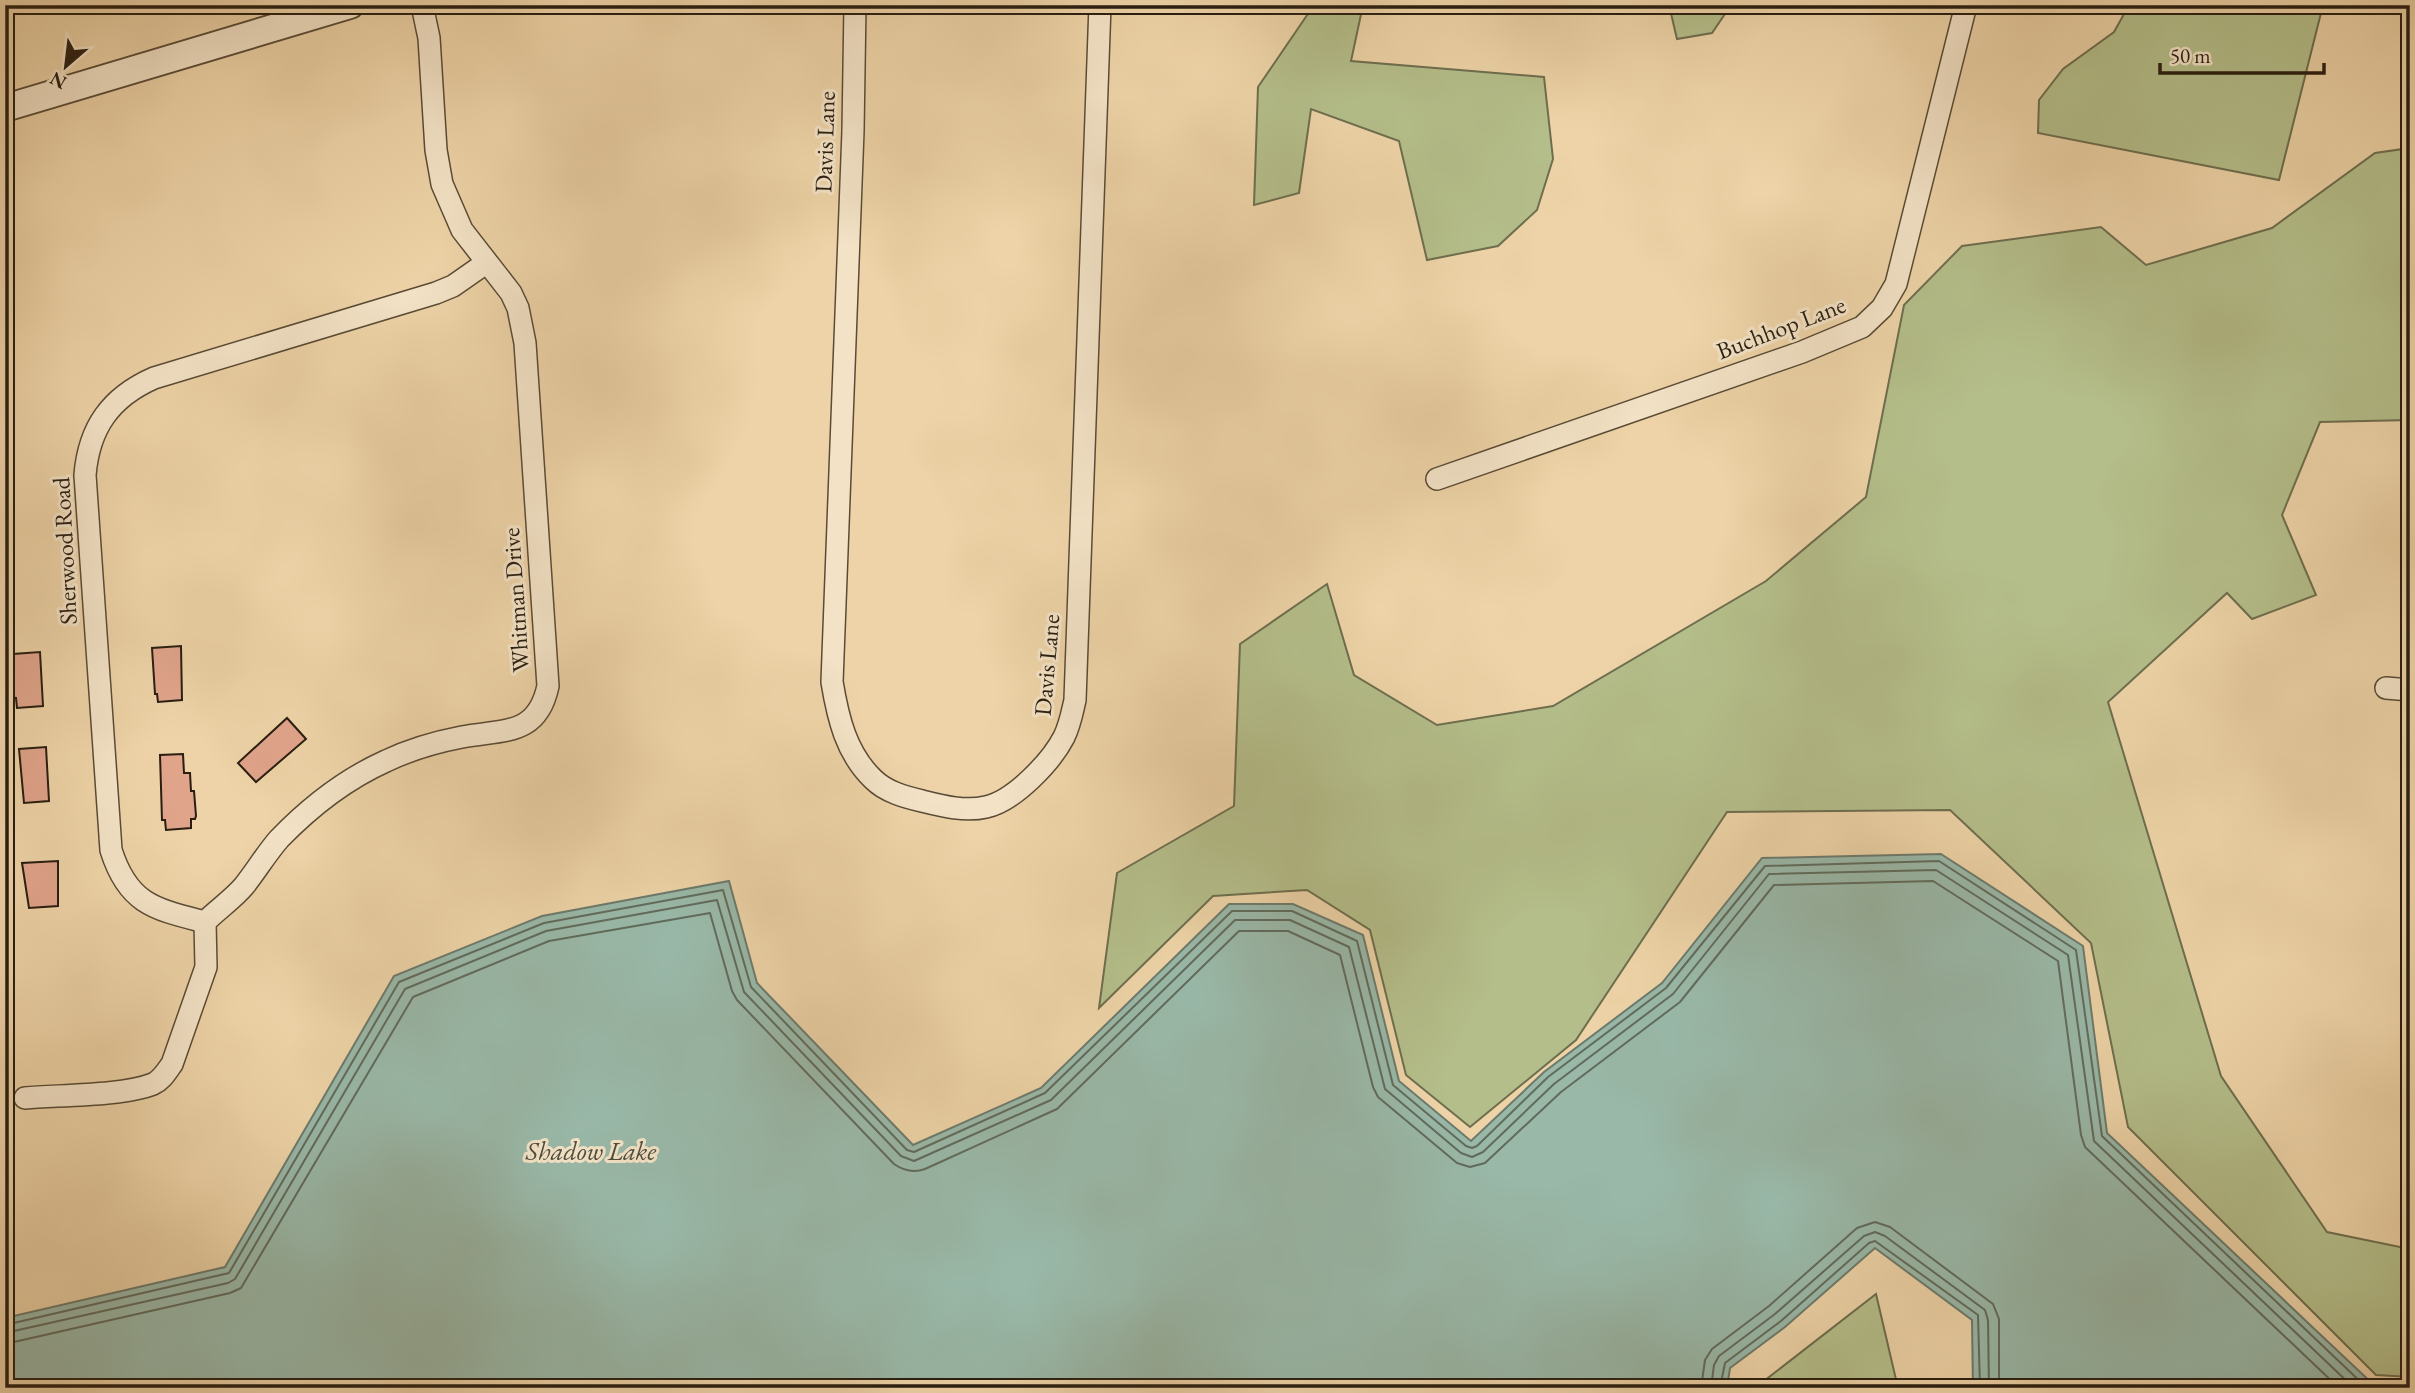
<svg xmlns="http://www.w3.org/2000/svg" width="2415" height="1393" viewBox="0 0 2415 1393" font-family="'EB Garamond',serif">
<rect width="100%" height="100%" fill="#edd3a7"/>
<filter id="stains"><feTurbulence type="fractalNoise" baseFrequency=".00286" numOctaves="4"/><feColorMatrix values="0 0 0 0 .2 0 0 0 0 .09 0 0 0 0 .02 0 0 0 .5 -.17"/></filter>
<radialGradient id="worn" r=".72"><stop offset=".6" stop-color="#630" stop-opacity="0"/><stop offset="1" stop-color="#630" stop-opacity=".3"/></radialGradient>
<!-- green -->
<g fill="#b4be8a" stroke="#6e6e4e" stroke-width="2">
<polygon points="1314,5 1363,5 1351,61 1544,77 1553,159 1537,210 1498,246 1427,260 1399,141 1311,109 1299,193 1254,205 1258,87"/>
<polygon points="1669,5 1731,5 1712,33 1677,39"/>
<polygon points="2129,5 2323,5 2279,180 2038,133 2039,100 2063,69 2114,32"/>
<polygon points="2410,148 2410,420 2320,422 2282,515 2316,595 2252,619 2227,593 2108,702 2221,1076 2327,1232 2410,1249 2410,1377 2376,1375 2128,1127 2091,943 1950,810 1727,812 1576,1040 1470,1127 1406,1075 1370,930 1307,890 1213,896 1099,1008 1117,873 1234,806 1240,644 1327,584 1354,675 1437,725 1553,706 1766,581 1866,497 1904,305 1962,246 2101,227 2146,265 2272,228 2375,153"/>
<polygon points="1876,1294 1898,1388 1755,1388"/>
</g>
<!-- water -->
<polygon fill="#99b8a8" stroke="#6c7a6c" stroke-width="2" points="1941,854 2083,946 2107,1133 2377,1388 1973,1388 1972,1320 1875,1248 1785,1327 1730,1368 1727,1388 5,1388 5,1318 225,1267 394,976 542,916 729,881 757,983 913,1145 1041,1088 1229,904 1293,904 1363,935 1399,1081 1471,1141 1544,1072 1662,983 1762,858"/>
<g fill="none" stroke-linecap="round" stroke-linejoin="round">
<!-- shore -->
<g stroke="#616b5c" stroke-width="2">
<polyline points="5,1325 229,1273 399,982 544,923 723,890 751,987 907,1150 914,1152 1045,1093 1232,911 1292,911 1357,941 1393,1085 1466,1146 1472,1148 1477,1146 1548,1077 1666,988 1765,866 1939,861 2076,950 2102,1136 2367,1388"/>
<polyline points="5,1333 228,1283 235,1279 405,989 546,931 717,900 744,992 901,1156 914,1161 1051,1100 1235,920 1290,920 1349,947 1385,1089 1461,1153 1472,1157 1483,1152 1554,1084 1673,994 1769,874 1936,870 2068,955 2094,1141 2354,1388"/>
<path d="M5,1344L230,1293L241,1288L413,997L549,941L710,913L732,991L737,1000L894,1164C904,1171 914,1173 925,1169L1057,1109L1239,931H1288L1340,955L1373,1087L1378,1097L1457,1163L1470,1167L1485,1163L1561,1092L1680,1002L1774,885L1933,881L2058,961L2081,1135L2085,1147L2339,1388"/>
<polyline points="1701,1388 1705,1360 1712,1349 1769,1306 1857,1228 1875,1222 1890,1227 1993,1304 1999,1319 1999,1388"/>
<polyline points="1711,1388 1714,1365 1719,1356 1775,1314 1864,1236 1875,1232 1885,1236 1985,1310 1988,1320 1989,1388"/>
<polyline points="1720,1388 1725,1363 1781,1321 1869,1243 1875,1241 1978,1315 1980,1388"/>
</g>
</g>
<!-- building -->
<g fill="#e0a48b" stroke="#291e11" stroke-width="2">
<polygon points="181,646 182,700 158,702 157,694 155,694 152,648"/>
<polygon points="40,652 43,706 17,708 16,698 5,697 5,675 14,675 13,654"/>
<polygon points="287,718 306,739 256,782 238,763"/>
<polygon points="46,747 49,801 24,803 19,749"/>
<polygon points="183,754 184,773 190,773 191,791 194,791 196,816 195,819 191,819 191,828 166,830 165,820 162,820 160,755"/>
<polygon points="58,861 58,906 29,908 22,863"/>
</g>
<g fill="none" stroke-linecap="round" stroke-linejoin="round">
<defs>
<g id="minor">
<path d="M855,5L853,131L832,682C838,718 846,753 873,779C886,792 905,797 922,801C942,806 965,812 986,807C1014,801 1051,762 1064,737C1070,725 1072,713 1075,700L1100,5"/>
<polyline points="1437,479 1802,352 1862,327 1882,308 1896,284 1966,5"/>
<polyline points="2386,688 2410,690"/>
<path d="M205,922C217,910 233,899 244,886C256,871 266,854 279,839C309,808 346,779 386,761C409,750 436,742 462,737C503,729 537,737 548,686L525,343L518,308L511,293L462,230L442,184L436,150L429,38L422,5"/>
<path d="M205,922C154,909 128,904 111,850L85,475C89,427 111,397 154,378L436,293L453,286L486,263"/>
<path d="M25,1098C59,1095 123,1096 153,1084C162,1080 166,1072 172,1064L206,967L205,922"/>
</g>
<polyline id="tertiary" points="5,108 350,5"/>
</defs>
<!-- minor casing -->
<use href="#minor" stroke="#5a4b36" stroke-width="24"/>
<!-- tertiary casing -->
<use href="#tertiary" stroke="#5a4b36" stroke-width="30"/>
<!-- minor -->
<use href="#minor" stroke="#f3e2c6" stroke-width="21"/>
<!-- tertiary -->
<use href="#tertiary" stroke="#f3e2c6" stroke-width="26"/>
</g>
<g text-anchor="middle" stroke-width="6" stroke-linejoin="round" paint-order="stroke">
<!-- street labels -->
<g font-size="24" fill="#291e11" stroke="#f3e2c6">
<text transform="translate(825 142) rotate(-88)" y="8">Davis Lane</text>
<text transform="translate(1781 328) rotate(-21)" y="8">Buchhop Lane</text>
<text transform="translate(65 551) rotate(-93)" y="8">Sherwood Road</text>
<text transform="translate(516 600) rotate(-94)" y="8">Whitman Drive</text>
<text transform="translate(1047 665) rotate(-85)" y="8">Davis Lane</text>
</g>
<!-- water labels -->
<g font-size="26" font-style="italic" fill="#4b4c3e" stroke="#f3e2c6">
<text x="591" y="1160">Shadow Lake</text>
</g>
</g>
<!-- margin -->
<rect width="2415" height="1393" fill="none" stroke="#edd3a7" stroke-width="28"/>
<rect x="7" y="7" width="2401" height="1379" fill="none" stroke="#291e11" stroke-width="3.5"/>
<rect x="14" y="14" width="2387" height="1365" fill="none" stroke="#291e11" stroke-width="2"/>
<!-- north arrow -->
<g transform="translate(66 66) rotate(208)" stroke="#f3e2c6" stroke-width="5" paint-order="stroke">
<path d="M0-5L12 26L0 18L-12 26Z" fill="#291e11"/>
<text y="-10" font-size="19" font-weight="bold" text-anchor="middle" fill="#291e11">N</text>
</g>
<!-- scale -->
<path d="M2160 63v10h164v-10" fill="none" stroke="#291e11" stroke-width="3.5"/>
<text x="2170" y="63" font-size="21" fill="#291e11" stroke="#f3e2c6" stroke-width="5" paint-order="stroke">50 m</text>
<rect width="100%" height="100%" filter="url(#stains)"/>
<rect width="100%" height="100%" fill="url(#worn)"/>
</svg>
